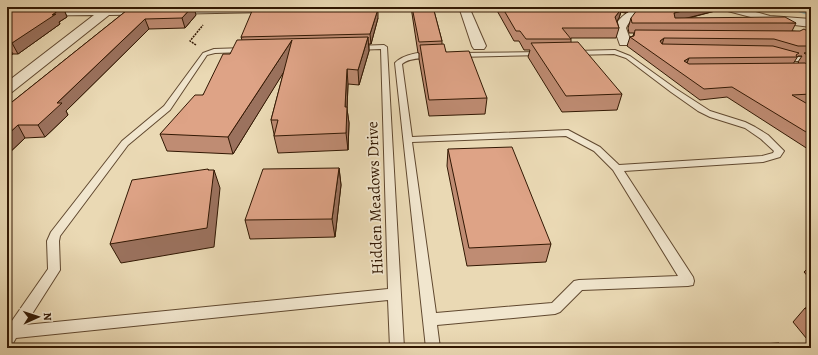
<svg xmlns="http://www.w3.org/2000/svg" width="818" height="355" viewBox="0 0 818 355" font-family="Alegreya,serif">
<rect width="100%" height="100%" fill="#ead9b4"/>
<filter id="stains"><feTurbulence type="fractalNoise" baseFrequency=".005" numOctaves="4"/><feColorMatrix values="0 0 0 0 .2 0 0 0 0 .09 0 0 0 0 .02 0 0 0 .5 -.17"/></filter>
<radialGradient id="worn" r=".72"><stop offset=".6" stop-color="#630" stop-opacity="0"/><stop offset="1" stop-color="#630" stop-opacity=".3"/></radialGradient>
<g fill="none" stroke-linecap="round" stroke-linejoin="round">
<!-- river -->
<polygon fill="#9ab9b5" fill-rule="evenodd" points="795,7 811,7 811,16 798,12"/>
<defs>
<g id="lane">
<polygon points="384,45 387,47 404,348 390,348 388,300 16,338 12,345 7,346 7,328 48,269 47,241 51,232 122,141 164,106 203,53 214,49 245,48 248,50 245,52 215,53 207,55 170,110 128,145 60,236 59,241 60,270 25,325 388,289 381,49 355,50 352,48 355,46"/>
<path d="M615,50L630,56L676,89L710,111L745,122L755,127L768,135L784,151L780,157L763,162L624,171L693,277L694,281L693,285L688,286L582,290L560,312L555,314L437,325L440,348H426L395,63C402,55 426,49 435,55C428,61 413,55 402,64L412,137L568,130L600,147L619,165L762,156L773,153L774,151L761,139L745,128L710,117L698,111L671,92L626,58L614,54L574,55L571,53L574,51ZM566,136L594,151L613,170L678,276L579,280L574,281L552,303L436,313L412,142Z"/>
<polygon points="542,52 545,54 544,55 458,57 455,55 458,53"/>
<polygon points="783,55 791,57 811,57 811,61 791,61 781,58 781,56"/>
</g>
<g id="street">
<polygon points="105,7 114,8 374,7 369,10 109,15 12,92 7,94 7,82 94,15 7,16 7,10"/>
<polygon points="459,7 469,7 486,46 484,49 474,49 472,46"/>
<path d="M643,7H668L667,9C652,13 633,12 626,28L631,42L630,45H620L614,28C620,15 630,10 643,7Z"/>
<polygon points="719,7 737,7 770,16 811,19 811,27 770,22 720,9"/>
</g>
</defs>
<!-- lane casing -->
<use href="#lane" stroke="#60482f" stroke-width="2"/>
<!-- street casing -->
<use href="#street" stroke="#60482f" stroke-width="2"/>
<!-- path -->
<polyline stroke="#321803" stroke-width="1.5" stroke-dasharray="2 1" stroke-linecap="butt" points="196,45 190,41 203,25"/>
<!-- lane -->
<use href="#lane" fill="#f1e6ce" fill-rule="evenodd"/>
<!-- street -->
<use href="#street" fill="#f1e6ce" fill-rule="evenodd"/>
</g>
<!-- wall -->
<g fill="#bf8c73" stroke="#321803" fill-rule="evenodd">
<polygon points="30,7 56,7 34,8 63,7 67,17 59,22 60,24 18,54 13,54 7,58 7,9 30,8"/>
<polygon points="131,7 196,15 185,28 149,29 66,111 68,115 45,137 25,138 7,155 7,106"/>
<polygon points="411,7 433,7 442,41 442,44 446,52 487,98 485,114 429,116 419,59 419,53 418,53"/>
<polygon points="495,7 639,7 625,13 621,12 619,18 617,21 619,28 616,38 571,38 571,42 622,94 617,110 562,112 528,57 530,50 524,50 519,41 514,41"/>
<path d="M719,10L689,18L796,23L792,31L811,33V104H809L811,106V151L727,97L700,100L627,46L630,37L633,36L634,33H629L628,28L631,18ZM798,56H802L798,62L799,63L793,64Z"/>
<polygon points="378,18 371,44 369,44 369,51 359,85 348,84 347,109 349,123 348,150 278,153 274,136 274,134 271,120 284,71 233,154 167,151 160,134 203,95 230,54 242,40 241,37"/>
<polygon points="448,149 551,244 546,262 467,266 447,166"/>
<polygon points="339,168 341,185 335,237 250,239 245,220"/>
<polygon points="811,265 811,280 804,272"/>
<polygon points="805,308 811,308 811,344 793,322"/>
</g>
<!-- shaded-wall -->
<g fill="#9b725e" stroke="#321803">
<polygon points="63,7 67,17 59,22 60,24 18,54 12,43"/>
<polygon points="192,7 194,7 196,15 185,28 182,18"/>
<polygon points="626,7 639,7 625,13"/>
<polygon points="698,7 721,7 719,10 671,22 674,13"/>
<polygon points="622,8 619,18 613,27 615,17"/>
<polygon points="378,9 378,18 371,44 370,34"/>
<polygon points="145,19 149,29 66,111 68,115 45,137 38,125 57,103"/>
<polygon points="368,37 369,51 359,85 358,70"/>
<polygon points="664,38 661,48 660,41"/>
<polygon points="292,40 295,54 233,154 228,137"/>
<polygon points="7,44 13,54 7,58"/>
<polygon points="689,58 685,68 684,61"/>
<polygon points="347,69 348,84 347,109 349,123 348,150 346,133 345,107"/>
<polygon points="18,125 25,138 7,155 7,135"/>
<polygon points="339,168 341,185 335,237 332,219"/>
<polygon points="208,169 212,182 214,170 220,188 214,247 121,263 110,244 208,170"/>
</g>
<!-- building -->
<g fill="#dea386" stroke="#321803">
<polygon points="63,7 52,15 56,14 12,43 7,43 7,9 8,8"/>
<polygon points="131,7 192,7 182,18 145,19 57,103 62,103 38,125 18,125 7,135 7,106"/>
<polygon points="412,7 433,7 442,41 419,42"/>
<polygon points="502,7 553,7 558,10 622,8 615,17 619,28 562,28 571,39 526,39 520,31 516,31"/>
<polygon points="645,7 698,7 674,13 675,18 785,17 796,23 632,23 631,18 637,10"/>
<polygon points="378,9 370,34 241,37 252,11"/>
<polygon points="804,29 811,33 811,36 806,36 811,38 811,46 798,46 774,39 664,38 660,41 662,44 773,46 799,53 796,55 797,57 689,58 684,61 689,64 805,63 811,66 811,94 792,95 811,106 811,135 732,87 704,89 630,37 634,36 635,30 800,31"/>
<polygon points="368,37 358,70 347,69 345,107 347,107 346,133 274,136 278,120 271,120 292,40 228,137 160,134 195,95 203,95 223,54 230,54 237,40"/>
<polygon points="578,42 622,94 566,96 531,43"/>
<polygon points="444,44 446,52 469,51 487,98 429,100 420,45"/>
<polygon points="811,52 811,57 804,53"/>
<polygon points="512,147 551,244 469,248 448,149"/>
<polygon points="339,168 332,219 245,220 263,169"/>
<polygon points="208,169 208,170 214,170 207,228 110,244 132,180"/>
<polygon points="805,308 811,308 811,315"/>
<polygon points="779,343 782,348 692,348"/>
</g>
<g text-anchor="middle" stroke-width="3.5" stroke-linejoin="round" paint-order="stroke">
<!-- street labels -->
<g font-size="16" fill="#321803" stroke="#f1e6ce">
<text transform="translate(374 198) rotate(-92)" y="6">Hidden Meadows Drive</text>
</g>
</g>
<!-- margin -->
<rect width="818" height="355" fill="none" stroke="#ead9b4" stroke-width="24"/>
<rect x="8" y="8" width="802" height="339" fill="none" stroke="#321803" stroke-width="2"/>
<rect x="12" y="12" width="794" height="331" fill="none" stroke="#321803"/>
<!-- north arrow -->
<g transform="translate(38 317) rotate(87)" stroke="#f1e6ce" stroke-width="3" paint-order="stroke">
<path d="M0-3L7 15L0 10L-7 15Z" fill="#321803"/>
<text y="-6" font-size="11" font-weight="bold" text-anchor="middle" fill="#321803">N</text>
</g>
<rect width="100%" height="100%" filter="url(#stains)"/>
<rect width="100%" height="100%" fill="url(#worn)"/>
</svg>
